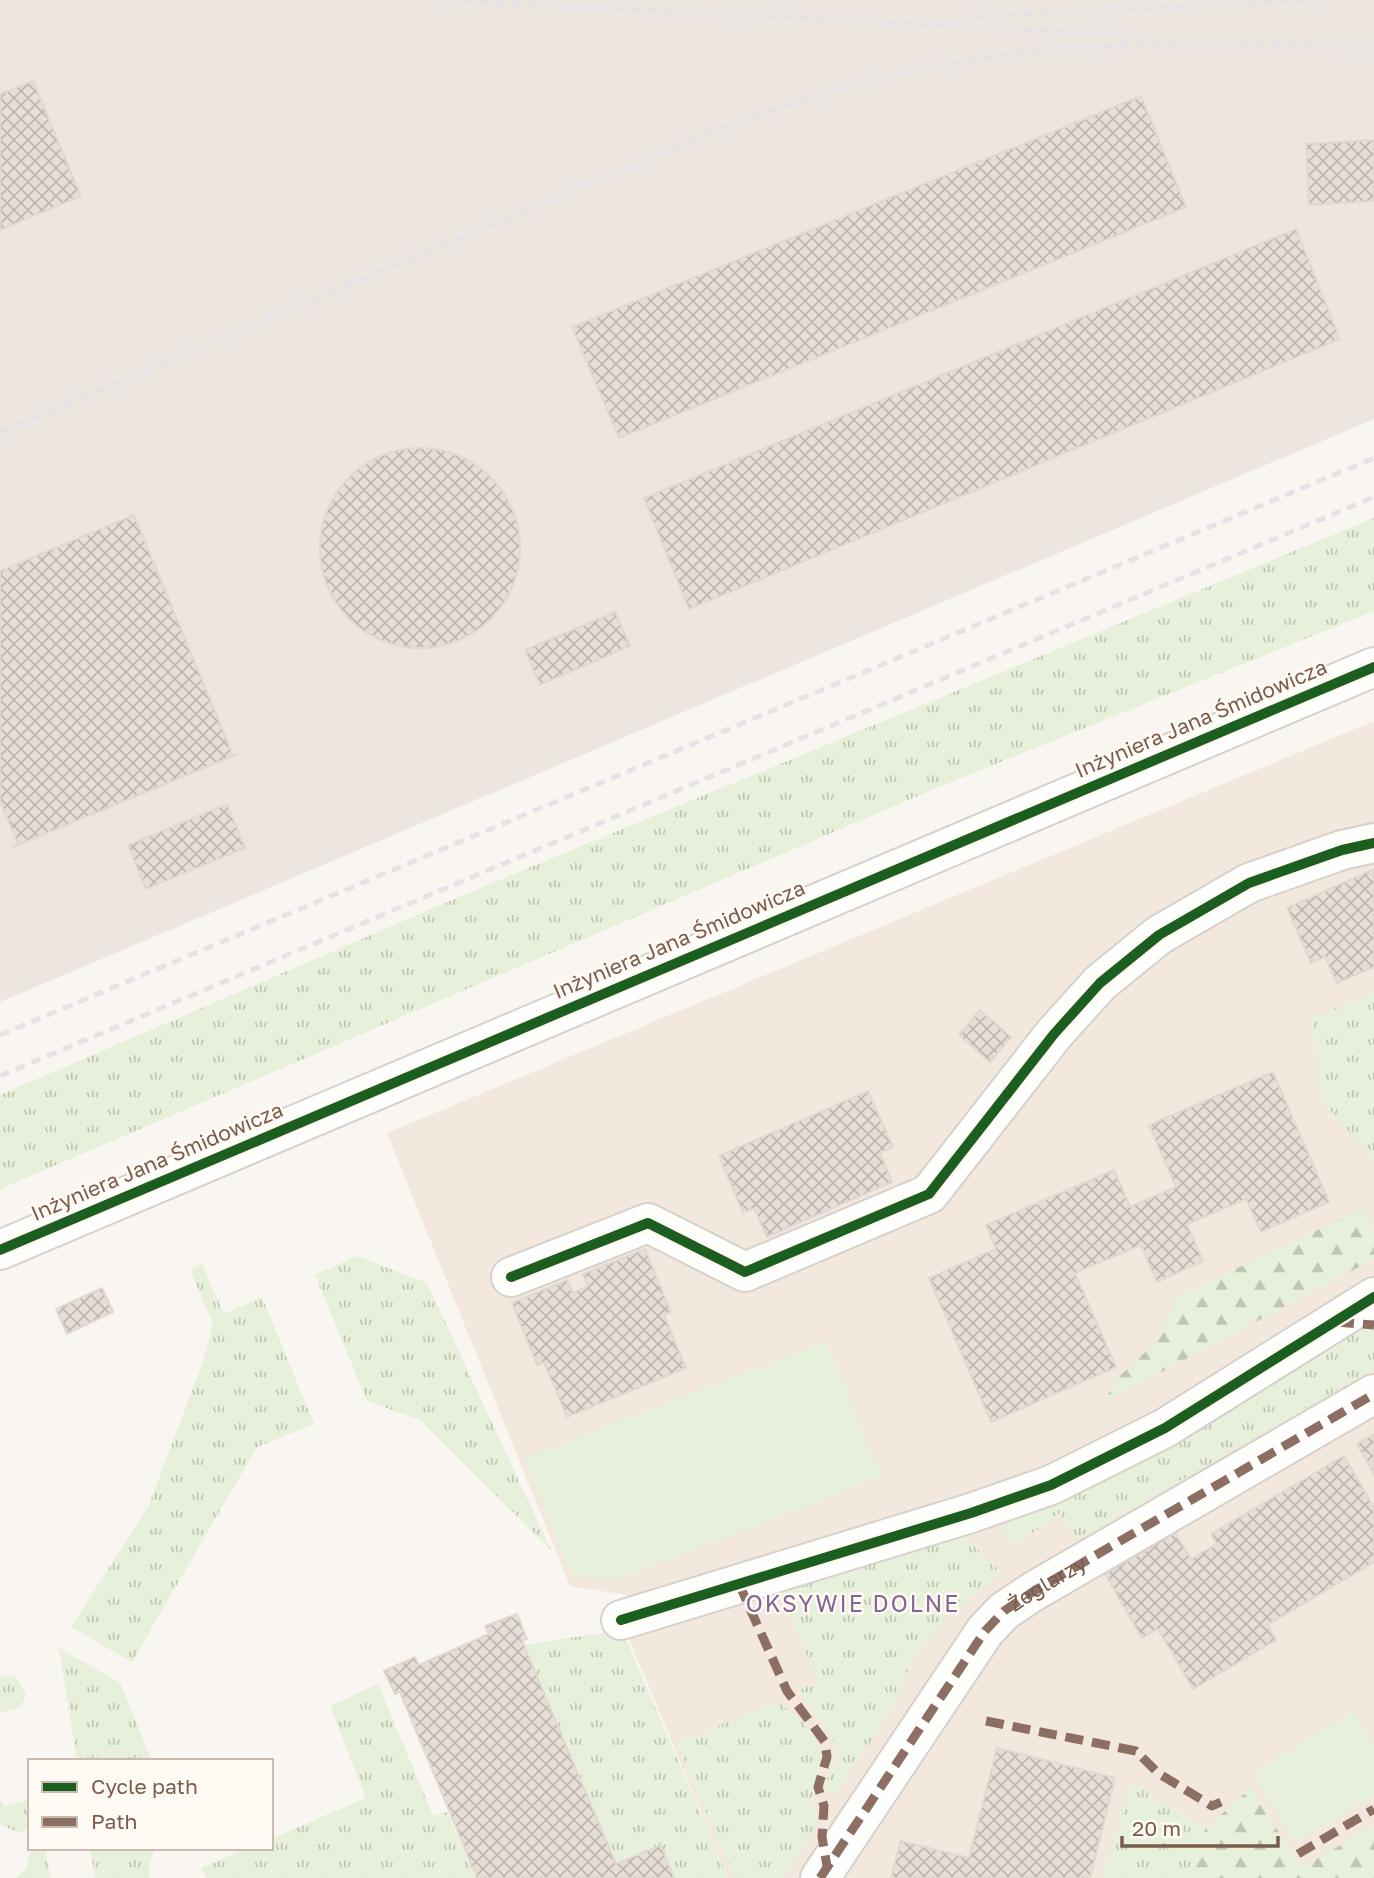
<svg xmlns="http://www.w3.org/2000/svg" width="1374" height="1878" viewBox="0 0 1374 1878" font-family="'Golos Text',sans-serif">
<defs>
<pattern id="grass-tufts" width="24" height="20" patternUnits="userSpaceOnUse" patternTransform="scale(1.75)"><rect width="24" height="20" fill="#e7f0db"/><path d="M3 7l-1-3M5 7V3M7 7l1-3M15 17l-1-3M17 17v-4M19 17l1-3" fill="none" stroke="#c0c6b4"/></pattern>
<pattern id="forest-firs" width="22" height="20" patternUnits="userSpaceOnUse" patternTransform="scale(1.75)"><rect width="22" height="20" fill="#e7f0db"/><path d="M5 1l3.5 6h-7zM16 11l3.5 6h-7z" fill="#c0c6b4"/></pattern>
<pattern id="building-cross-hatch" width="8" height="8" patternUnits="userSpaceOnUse" patternTransform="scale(1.75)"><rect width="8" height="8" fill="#e6ded7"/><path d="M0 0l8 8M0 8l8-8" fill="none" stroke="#bfb7b1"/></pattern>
</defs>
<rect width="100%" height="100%" fill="#f9f5f0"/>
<!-- residential -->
<polygon fill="#f2e8de" points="1374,721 1374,1827 1301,1867 1251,1788 1206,1828 1131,1784 1103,1878 728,1878 626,1631 627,1595 570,1586 387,1133"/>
<!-- industrial -->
<polygon fill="#ede5e0" points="0,0 1374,0 1374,419 0,1002"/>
<!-- grass -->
<g fill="url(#grass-tufts)">
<polygon points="1374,518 1374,611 934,789 0,1189 0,1095 466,894"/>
<polygon points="1374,992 1374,1160 1321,1100 1312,1018"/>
<polygon points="357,1256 427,1283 551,1550 420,1420 367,1401 315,1275"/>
<polygon points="202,1264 224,1314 262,1297 314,1424 257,1447 132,1662 71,1627 148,1507 203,1362 213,1324 190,1270"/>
<polygon points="1374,1321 1374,1369 1077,1540 1059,1513 1015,1546 990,1515 1173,1441"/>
<path d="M953,1526L1002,1573L948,1616L910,1663L900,1698L837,1792H827L824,1785C827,1778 832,1772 834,1765C844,1736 810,1712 798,1691L818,1681L781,1594Z"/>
<polygon points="622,1630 728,1878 675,1878 661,1845 617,1864 524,1645"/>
<polygon points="59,1648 120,1683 152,1761 77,1761"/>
<polygon points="15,1675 26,1695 21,1706 0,1713 0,1677"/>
<polygon points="378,1684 433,1816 447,1812 476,1878 206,1878 201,1868 249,1848 271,1848 271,1839 366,1798 330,1706"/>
<path d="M777,1701C792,1713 811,1726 819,1746C828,1771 803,1796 819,1821L785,1878H734L677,1743Z"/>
<polygon points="1131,1783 1206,1828 1185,1878 1103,1878"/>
<polygon points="0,1798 4,1807 30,1799 30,1828 19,1833 0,1824"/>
<polygon points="45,1848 51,1878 16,1878 26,1869 31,1850"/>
<polygon points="90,1848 155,1848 149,1865 149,1878 95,1878"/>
</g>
<!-- forest -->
<g fill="url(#forest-firs)">
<polygon points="1363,1209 1374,1232 1374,1259 1107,1401 1112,1383 1155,1343 1178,1296"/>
<polygon points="1251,1788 1301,1867 1374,1827 1374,1878 1185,1878 1206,1828"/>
</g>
<!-- pitch -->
<g fill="#e7f0db">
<polygon points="827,1341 881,1477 617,1580 571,1574 524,1458"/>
<polygon points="1353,1711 1374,1745 1374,1795 1295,1843 1252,1773"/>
</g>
<!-- building -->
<g fill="url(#building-cross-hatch)" stroke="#e2d8d2" stroke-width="2">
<polygon points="33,81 81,196 0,230 0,94"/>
<polygon points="1141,96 1186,207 619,438 572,327"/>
<polygon points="1374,140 1374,201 1309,205 1306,144"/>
<polygon points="1296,229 1340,339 689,609 644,498"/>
<circle cx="420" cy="548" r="100"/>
<polygon points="134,515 233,755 238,754 13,847 18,844 0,801 0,571"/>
<polygon points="615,612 630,646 540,685 525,650"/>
<polygon points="227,804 245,848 146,889 128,845"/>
<polygon points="1374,869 1374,967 1337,983 1325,957 1311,963 1287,908"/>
<polygon points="980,1010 1011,1037 990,1062 959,1035"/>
<polygon points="1273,1072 1329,1202 1261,1232 1246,1199 1187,1224 1203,1261 1157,1282 1141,1245 1075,1273 1116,1367 991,1422 929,1278 996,1249 986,1225 1114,1170 1130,1207 1176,1187 1149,1125"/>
<polygon points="868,1091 893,1147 880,1153 892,1182 767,1237 754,1208 743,1213 719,1156"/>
<polygon points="645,1249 671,1312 664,1315 686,1368 567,1417 544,1362 537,1365 512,1303 567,1280 573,1293 588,1286 583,1274"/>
<polygon points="102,1288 113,1312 67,1334 56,1309"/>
<polygon points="1374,1434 1374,1474 1357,1444"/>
<polygon points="1344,1456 1374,1508 1374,1562 1267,1625 1276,1640 1193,1689 1158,1629 1142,1638 1105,1574 1175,1533 1191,1559 1217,1544 1211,1534"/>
<polygon points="517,1614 527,1639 522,1641 616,1864 661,1845 674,1878 477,1878 400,1692 395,1694 384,1671 415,1657 419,1665 489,1634 485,1626"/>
<polygon points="997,1748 1115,1778 1090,1878 891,1878 901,1841 969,1858"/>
</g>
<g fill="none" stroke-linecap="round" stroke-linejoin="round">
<defs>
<g id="minor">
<polyline points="511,1277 648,1223 745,1272 929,1194 1054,1034 1100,983 1159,935 1249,883 1342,850 1374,843"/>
<polyline points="621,1620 971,1513 1051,1485 1165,1428 1374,1297"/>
<polyline points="820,1878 985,1631 1004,1611 1034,1591 1374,1394"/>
</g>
<polyline id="tertiary" points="0,1250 1374,667"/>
</defs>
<!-- minor casing -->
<use href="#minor" stroke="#d7d1cb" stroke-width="42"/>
<!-- tertiary casing -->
<use href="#tertiary" stroke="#d7d1cb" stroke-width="42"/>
<!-- minor -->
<use href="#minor" stroke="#fefefd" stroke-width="38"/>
<!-- tertiary -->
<use href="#tertiary" stroke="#fefefd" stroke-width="38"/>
<!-- rail -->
<g stroke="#e6e3e7" stroke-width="5" stroke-dasharray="10 7" stroke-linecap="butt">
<polyline points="444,0 1155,36"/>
<polyline points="973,17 1316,0"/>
<path d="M0,432L743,119C784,107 824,93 866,82C1030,39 1205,39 1374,48"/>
<polyline points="0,1035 1374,458"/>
<polyline points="0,1076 1374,497"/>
</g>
<!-- quiet -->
<g stroke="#8d6e63" stroke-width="9" stroke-dasharray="18 9" stroke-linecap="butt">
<polyline points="1336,1322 1374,1325"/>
<polyline points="739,1584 787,1691 825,1742 827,1757 818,1787 824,1806 822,1837 827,1866"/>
<polyline points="986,1721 1136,1751 1158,1773 1212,1806 1221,1802"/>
<polyline points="1298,1854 1374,1809"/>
<path id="s1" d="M820,1878L985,1631L1004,1611L1034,1591L1374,1394"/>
</g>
<defs>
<g id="cycleway">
<polyline points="0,1250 1374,667"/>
<polyline points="511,1277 648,1223 745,1272 929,1194 1054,1034 1100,983 1159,935 1249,883 1342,850 1374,843"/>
<polyline points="621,1620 971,1513 1051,1485 1165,1428 1374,1297"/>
</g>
</defs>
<!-- cycleway casing -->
<use href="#cycleway" stroke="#fffaf3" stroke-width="15"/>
<!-- cycleway -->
<use href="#cycleway" stroke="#1b5e20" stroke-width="10"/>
</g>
<g text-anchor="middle" stroke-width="5" stroke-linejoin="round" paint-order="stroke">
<!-- street labels -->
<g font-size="21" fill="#7a5c4d" stroke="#fffaf3">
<text transform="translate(1201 719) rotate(-23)" y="7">Inżyniera Jana Śmidowicza</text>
<text transform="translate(679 940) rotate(-23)" y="7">Inżyniera Jana Śmidowicza</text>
<text transform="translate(157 1162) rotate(-23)" y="7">Inżyniera Jana Śmidowicza</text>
<text dy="7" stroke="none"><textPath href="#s1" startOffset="376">Żeglarzy</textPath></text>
</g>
<!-- neighbourhood labels -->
<g font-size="23" letter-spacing="2" fill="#846695" stroke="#fffaf3">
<text x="853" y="1612">OKSYWIE DOLNE</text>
</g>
</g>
<!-- legend -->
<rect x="28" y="1759" width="245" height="91" fill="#fffaf3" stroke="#cabbb1" stroke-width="2"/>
<rect x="42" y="1782" width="35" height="10" fill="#1b5e20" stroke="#cabbb1" stroke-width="2"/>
<text x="91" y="1794" font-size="21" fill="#7a5c4d">Cycle path</text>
<rect x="42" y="1817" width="35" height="10" fill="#8d6e63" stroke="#cabbb1" stroke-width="2"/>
<text x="91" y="1829" font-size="21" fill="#7a5c4d">Path</text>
<!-- scale -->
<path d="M1122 1836v10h156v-10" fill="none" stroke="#7a5c4d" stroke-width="3.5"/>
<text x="1132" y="1836" font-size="21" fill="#7a5c4d" stroke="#fffaf3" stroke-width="5" paint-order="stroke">20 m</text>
</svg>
